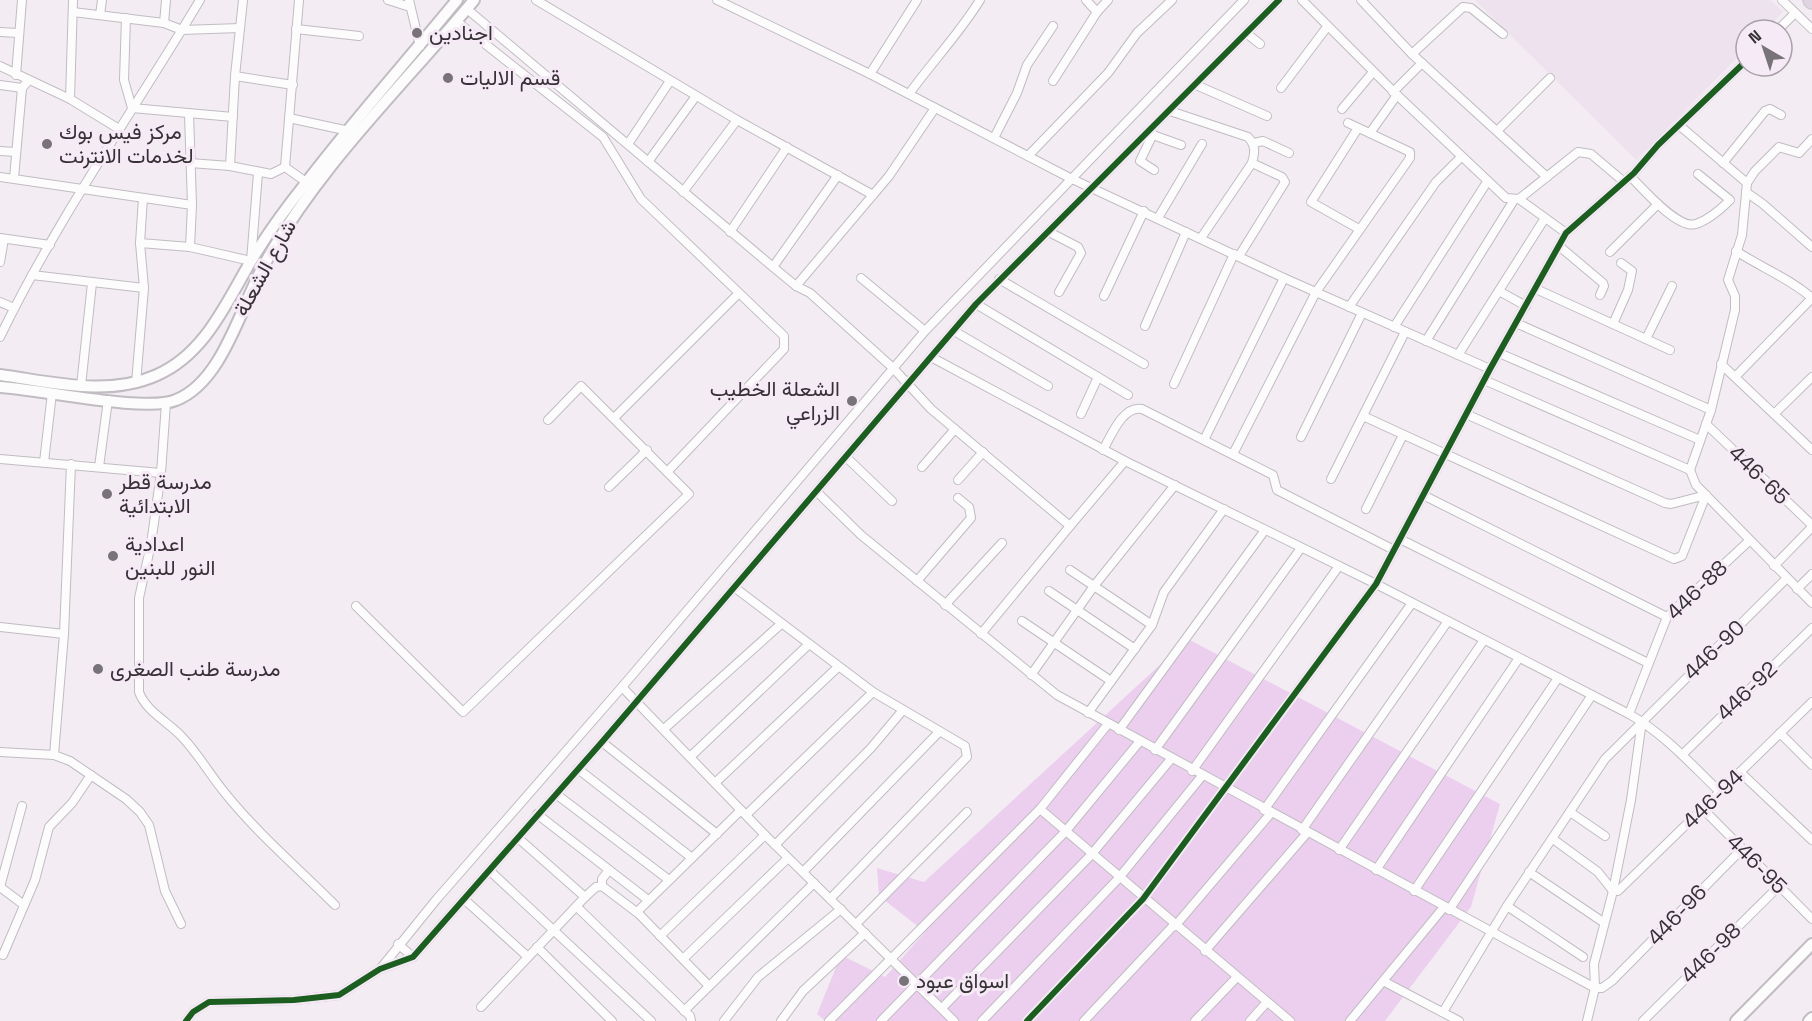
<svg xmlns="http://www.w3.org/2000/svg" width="1812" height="1021" viewBox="0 0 1812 1021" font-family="'Space Grotesk',Vazirmatn,sans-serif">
<rect width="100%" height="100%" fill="#f3edf3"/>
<!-- built -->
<polygon fill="#eee2ef" points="1475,0 1771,0 1783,12 1765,30 1746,30 1746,49 1636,160"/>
<!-- green -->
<polygon fill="#eccfef" points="1188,639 1500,804 1471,907 1385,1021 825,1021 817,1014 841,955 885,977 925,932 879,896 877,868 924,882"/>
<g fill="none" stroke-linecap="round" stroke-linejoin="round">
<defs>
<g id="minor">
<polyline points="388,0 410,7"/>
<polyline points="409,0 420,46"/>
<polyline points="536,0 737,120 873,195"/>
<polyline points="717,0 870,74 1070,178 1284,278 1490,369"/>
<polyline points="1086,0 1097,12"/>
<polyline points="1302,0 1397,95 1506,198 1519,199 1578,152 1591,154 1623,181"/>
<polyline points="1361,0 1412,54 1547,177"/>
<polyline points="1782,0 1812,29"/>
<polyline points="467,9 773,267 796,286 810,293 893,368 931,409 1070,526 1125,461"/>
<polyline points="73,12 164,23 182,30 240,28"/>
<polyline points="100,15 102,0"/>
<polyline points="126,18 124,80 132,108 233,117"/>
<polyline points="456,21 603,137 641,199 784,336 784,349 668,471"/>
<polyline points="164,23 166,0"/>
<polyline points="296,29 359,36"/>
<polyline points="1778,30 1795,13"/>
<polyline points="0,32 18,33"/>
<polyline points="1246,33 1260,44"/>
<polyline points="1412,54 1463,7 1471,8 1503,34"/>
<polyline points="0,66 70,99 119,129"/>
<polyline points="870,74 917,0"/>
<polyline points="16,75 22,0"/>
<polyline points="235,76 293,85"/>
<polyline points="1053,81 1097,12 1108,0"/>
<polyline points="0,85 22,88"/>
<polyline points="1196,85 1267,116"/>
<polyline points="1281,88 1327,27"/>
<polyline points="1393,92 1422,63"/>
<path d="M909,94C932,62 959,34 980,0"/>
<polyline points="70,99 73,0"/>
<polyline points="1342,109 1373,72"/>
<path d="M1170,111L1248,137C1256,146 1255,152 1252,163L1201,238"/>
<polyline points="189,114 192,205 190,247"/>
<polyline points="289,118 349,131"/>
<polyline points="1680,126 1747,183"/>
<polyline points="1358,128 1311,202 1359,229"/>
<polyline points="1497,131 1550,78"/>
<polyline points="1370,133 1397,95"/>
<polyline points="1150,134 1181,145"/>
<polyline points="1153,134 1140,161 1154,170"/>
<polyline points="994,138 1017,93 1027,65 1053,26"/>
<polyline points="1812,139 1799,153 1779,147 1755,171 1747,183 1742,235 1728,280 1735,296 1735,310 1711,410 1690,470 1696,485 1812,603"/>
<polyline points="1254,143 1263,141 1289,153"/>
<polyline points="628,144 670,81"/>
<polyline points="0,151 16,152"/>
<polyline points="1028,156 1108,73 1137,33 1172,0"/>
<polyline points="648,162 696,96"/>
<polyline points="190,163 230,166 271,174 285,167 306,182"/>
<polyline points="1723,163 1765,111 1770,109 1781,115"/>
<polyline points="230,166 235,76 243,0"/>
<polyline points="285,167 299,0"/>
<path d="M1630,176C1642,188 1678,230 1696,224C1708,220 1721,209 1730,200L1698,174"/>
<polyline points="0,177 192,205"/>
<polyline points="14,178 22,88 29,80"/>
<polyline points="683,192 737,120"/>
<polyline points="1746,192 1763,204 1812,247"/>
<polyline points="1519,199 1566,233"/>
<polyline points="1158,218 1202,144"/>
<polyline points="730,232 787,147"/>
<polyline points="1049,232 1078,247 1081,253 1059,292"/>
<polyline points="0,238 50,245"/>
<polyline points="140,243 190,247 251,261 258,173"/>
<polyline points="1559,246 1603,283 1604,286 1600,295"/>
<polyline points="1610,252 1658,204"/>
<polyline points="1239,256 1285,182 1282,177 1252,163"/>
<polyline points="0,262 4,239"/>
<polyline points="773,267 838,175"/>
<polyline points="32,275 144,288"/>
<polyline points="861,278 925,331"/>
<polyline points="999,279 1144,364"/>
<polyline points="796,286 889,176 935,108"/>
<polyline points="1536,289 1670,350"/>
<polyline points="1499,291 1526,306"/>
<polyline points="1104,296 1144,211"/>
<polyline points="0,302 14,308"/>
<polyline points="976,304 1128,395"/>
<polyline points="1349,307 1436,182 1461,157"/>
<polyline points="1516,323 1711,410"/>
<polyline points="1613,324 1628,290 1632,271 1621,263"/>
<polyline points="1145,326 1186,232"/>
<polyline points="1394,327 1487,182"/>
<polyline points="954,331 1048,386"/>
<path d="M0,337C57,219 133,112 200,0"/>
<polyline points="1646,339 1672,286"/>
<polyline points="1426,341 1514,200"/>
<polyline points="1499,353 1700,440"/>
<polyline points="1458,355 1545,218"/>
<path d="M931,357L1125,461L1376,584L1629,714C1663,733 1692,765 1720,792"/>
<polyline points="1721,364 1812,450"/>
<path d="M1735,377L1812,298C1789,278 1762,268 1736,251"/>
<polyline points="1484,380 1690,470"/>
<polyline points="136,383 144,288 140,243 143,198"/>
<polyline points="1174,384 1234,254"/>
<polyline points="81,386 92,283"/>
<path d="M166,403L161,473L151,544L139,598V692C146,712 170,723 183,738C199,755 210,775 225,793C257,833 298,868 335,905"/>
<polyline points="1081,414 1098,377"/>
<polyline points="1466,414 1665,503 1671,504 1706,495"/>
<polyline points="1774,414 1812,377"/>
<polyline points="1363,416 1674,559 1682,556 1706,495"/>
<polyline points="614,418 738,294"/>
<polyline points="1706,424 1812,525"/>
<polyline points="1301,437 1362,313"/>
<polyline points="1204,440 1284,278"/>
<path d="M1103,450C1111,436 1123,405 1142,409L1273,475L1277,490L1394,550"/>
<polyline points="1233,454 1316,292 1410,158 1410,152 1348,123"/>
<polyline points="846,457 892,501"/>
<polyline points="0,459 161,473"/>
<polyline points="44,462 52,393"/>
<polyline points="99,467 108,400"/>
<polyline points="922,467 955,429"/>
<polyline points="1331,479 1405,332"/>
<polyline points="958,480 983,452"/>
<polyline points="609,487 647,450"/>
<polyline points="817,492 861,535 1057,695 1595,988 1602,988 1612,981 1742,849"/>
<polyline points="1423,495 1667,617"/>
<polyline points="1366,509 1403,435"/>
<polyline points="1400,539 1648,663"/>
<polyline points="1774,566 1812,527"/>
<polyline points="1070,570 1152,625"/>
<polyline points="917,581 971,518 969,507 958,498"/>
<polyline points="734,587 873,692 965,746 967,757 830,899"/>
<polyline points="1797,589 1812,574"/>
<polyline points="1049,591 1135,649"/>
<polyline points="945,605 1002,543"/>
<polyline points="356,606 463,712 689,494 581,386 548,420"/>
<polyline points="1022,621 1111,681"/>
<polyline points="0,627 64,634"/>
<polyline points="981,634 1070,526"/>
<polyline points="1031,675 1094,586 1175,485"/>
<polyline points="622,687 765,835 954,1021"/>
<polyline points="1088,713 1152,625 1164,592 1224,509"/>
<polyline points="1629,714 1667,617 1749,541"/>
<polyline points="664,729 781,624"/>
<polyline points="1119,730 1265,530"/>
<polyline points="1780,733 1812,765"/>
<polyline points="602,742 717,834"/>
<polyline points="1155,750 1301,548"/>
<polyline points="0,752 54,755 70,761 126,799 140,812 149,825 165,891 181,924"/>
<polyline points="54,755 64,634 71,464"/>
<polyline points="1682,755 1812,628"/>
<polyline points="690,757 808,645"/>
<polyline points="578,769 692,858"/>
<polyline points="1192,771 1339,566"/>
<polyline points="1740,772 1812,840"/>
<polyline points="715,783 838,667"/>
<polyline points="556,794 669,880"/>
<polyline points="1040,809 1290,1021"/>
<polyline points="1703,809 1812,919"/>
<polyline points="1264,810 1412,603"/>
<polyline points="1570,812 1605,836"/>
<polyline points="537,814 648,900"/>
<polyline points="746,815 873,692"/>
<polyline points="1302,830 1448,621"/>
<polyline points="1553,839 1598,872 1613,891 1618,891 1812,702"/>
<polyline points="775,845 871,748 903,710"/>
<polyline points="1339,850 1484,640"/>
<polyline points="1376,870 1519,658"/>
<polyline points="490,871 651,1021"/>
<polyline points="803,872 939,732"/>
<polyline points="1529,872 1603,922"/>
<polyline points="602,886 602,879 609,870"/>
<polyline points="0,887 22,806"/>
<polyline points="0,887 24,905"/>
<polyline points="1414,891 1558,678"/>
<polyline points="585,897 596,887 602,886 639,914"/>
<polyline points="465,900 528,957"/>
<polyline points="1507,906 1583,957"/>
<polyline points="577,907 690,1016 691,1021"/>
<polyline points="1449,910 1592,695"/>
<polyline points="856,924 967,812"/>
<polyline points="1175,926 1271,813"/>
<polyline points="660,936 765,835"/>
<polyline points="398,944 413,957"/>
<polyline points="537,947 612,1021"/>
<polyline points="1205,951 1307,833"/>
<polyline points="3,955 35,880 49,827 72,803 91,775"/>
<polyline points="683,959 788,858"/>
<polyline points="381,968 436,900 622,687 925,331 1244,0"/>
<polyline points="1383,981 1459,1021"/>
<polyline points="709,986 639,914 639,910 741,810"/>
<polyline points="481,1007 585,897 518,838"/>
<polyline points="942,1008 1091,855 1171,759"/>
<polyline points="684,1011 814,883"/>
<polyline points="1443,1012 1507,906 1605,759 1787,578"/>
<polyline points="186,1021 193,1012 209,1002 294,1000 339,995 380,969 413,957 602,742 976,304 1279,0"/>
<polyline points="724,1021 758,977 841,909"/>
<polyline points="781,1021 803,991 865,933"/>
<polyline points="829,1021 1040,809 1108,724"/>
<polyline points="881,1021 1065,832 1140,741"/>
<polyline points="982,1021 1118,879 1202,776"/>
<polyline points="1027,1021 1143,899 1376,584 1490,369 1566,233 1634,173 1658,145 1746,61"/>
<polyline points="1084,1021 1174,925"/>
<polyline points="1195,1021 1237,977"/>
<polyline points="1250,1021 1267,1002"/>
<polyline points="1350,1021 1444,907"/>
<polyline points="1587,1021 1595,988 1594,964 1613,891 1631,800 1642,721"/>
<polyline points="1643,1021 1779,886"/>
</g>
<g id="tertiary">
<polyline points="1736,1021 1812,944"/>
<polyline points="1809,1021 1812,1018"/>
</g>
<g id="secondary">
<path d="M0,375C52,382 108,397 157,375C205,354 226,303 251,261C267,234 286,208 306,183C354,120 407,61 457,0"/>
<path d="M0,387C39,389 146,413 176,400C222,382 240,309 263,267C317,167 402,87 474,0"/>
</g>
<polyline id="motorway" points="1811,0 1812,1"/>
</defs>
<!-- minor casing -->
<use href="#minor" stroke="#c0bcc1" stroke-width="10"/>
<!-- tertiary casing -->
<use href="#tertiary" stroke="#c0bcc1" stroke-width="14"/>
<!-- secondary casing -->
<use href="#secondary" stroke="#c0bcc1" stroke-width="14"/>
<!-- motorway casing -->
<use href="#motorway" stroke="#cfcbcf" stroke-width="18"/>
<!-- minor -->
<use href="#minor" stroke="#fdfcfd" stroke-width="8"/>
<!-- tertiary -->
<use href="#tertiary" stroke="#fdfcfd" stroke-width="10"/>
<!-- secondary -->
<use href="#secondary" stroke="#fdfcfd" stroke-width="10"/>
<!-- motorway -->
<use href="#motorway" stroke="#e0d4e2" stroke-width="15"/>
<defs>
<g id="cycleway">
<polyline points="186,1021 193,1012 209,1002 294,1000 339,995 380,969 413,957 602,742 976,304 1279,0"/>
<polyline points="1027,1021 1143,899 1376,584 1490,369 1566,233 1634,173 1658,145 1746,61"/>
</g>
</defs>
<!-- cycleway casing -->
<use href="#cycleway" stroke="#f5eaf6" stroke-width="10"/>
<!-- cycleway -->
<use href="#cycleway" stroke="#1b5e20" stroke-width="6"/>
</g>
<!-- markers -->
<g fill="#787378" stroke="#f5eaf6" stroke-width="2">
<circle cx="417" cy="33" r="6"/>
<circle cx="448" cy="78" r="6"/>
<circle cx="47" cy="144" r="6"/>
<circle cx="852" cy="401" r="6"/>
<circle cx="107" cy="494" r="6"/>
<circle cx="113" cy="556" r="6"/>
<circle cx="98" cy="669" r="6"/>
<circle cx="904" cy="981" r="6"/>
</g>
<g text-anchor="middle" stroke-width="6" stroke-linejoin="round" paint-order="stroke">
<!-- poi labels -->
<g font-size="21" fill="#353135" stroke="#f5eaf6" text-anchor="start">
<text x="429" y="40">اجنادين</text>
<text x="460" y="85">قسم الاليات</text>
<text x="59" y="139">مركز فيس بوك<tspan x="59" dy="24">لخدمات الانترنت</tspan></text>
<text x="840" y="396" text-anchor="end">الشعلة الخطيب<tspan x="840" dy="24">الزراعي</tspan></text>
<text x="119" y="489">مدرسة قطر<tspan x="119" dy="24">الابتدائية</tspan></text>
<text x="125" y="551">اعدادية<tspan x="125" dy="24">النور للبنين</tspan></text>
<text x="110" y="676">مدرسة طنب الصغرى</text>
<text x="916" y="988">اسواق عبود</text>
</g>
<!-- street labels -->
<g font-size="21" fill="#353135" stroke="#f5eaf6">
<text transform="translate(265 268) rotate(-61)" y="7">شارع الشعلة</text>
<text transform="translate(1759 475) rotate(44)" y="7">446-65</text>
<text transform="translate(1697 590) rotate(-44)" y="7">446-88</text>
<text transform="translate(1714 650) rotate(-44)" y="7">446-90</text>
<text transform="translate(1747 691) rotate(-44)" y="7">446-92</text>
<text transform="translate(1713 799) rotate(-44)" y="7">446-94</text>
<text transform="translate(1757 864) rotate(45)" y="7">446-95</text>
<text transform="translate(1677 915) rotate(-46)" y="7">446-96</text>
<text transform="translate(1711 953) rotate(-45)" y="7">446-98</text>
</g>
</g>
<!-- north arrow -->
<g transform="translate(1764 48) rotate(321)"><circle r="28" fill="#f5eaf6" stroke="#a8a0a9" stroke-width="1.5"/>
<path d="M0-4.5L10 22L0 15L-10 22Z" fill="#787378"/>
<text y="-9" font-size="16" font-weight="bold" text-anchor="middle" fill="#353135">N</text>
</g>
</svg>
